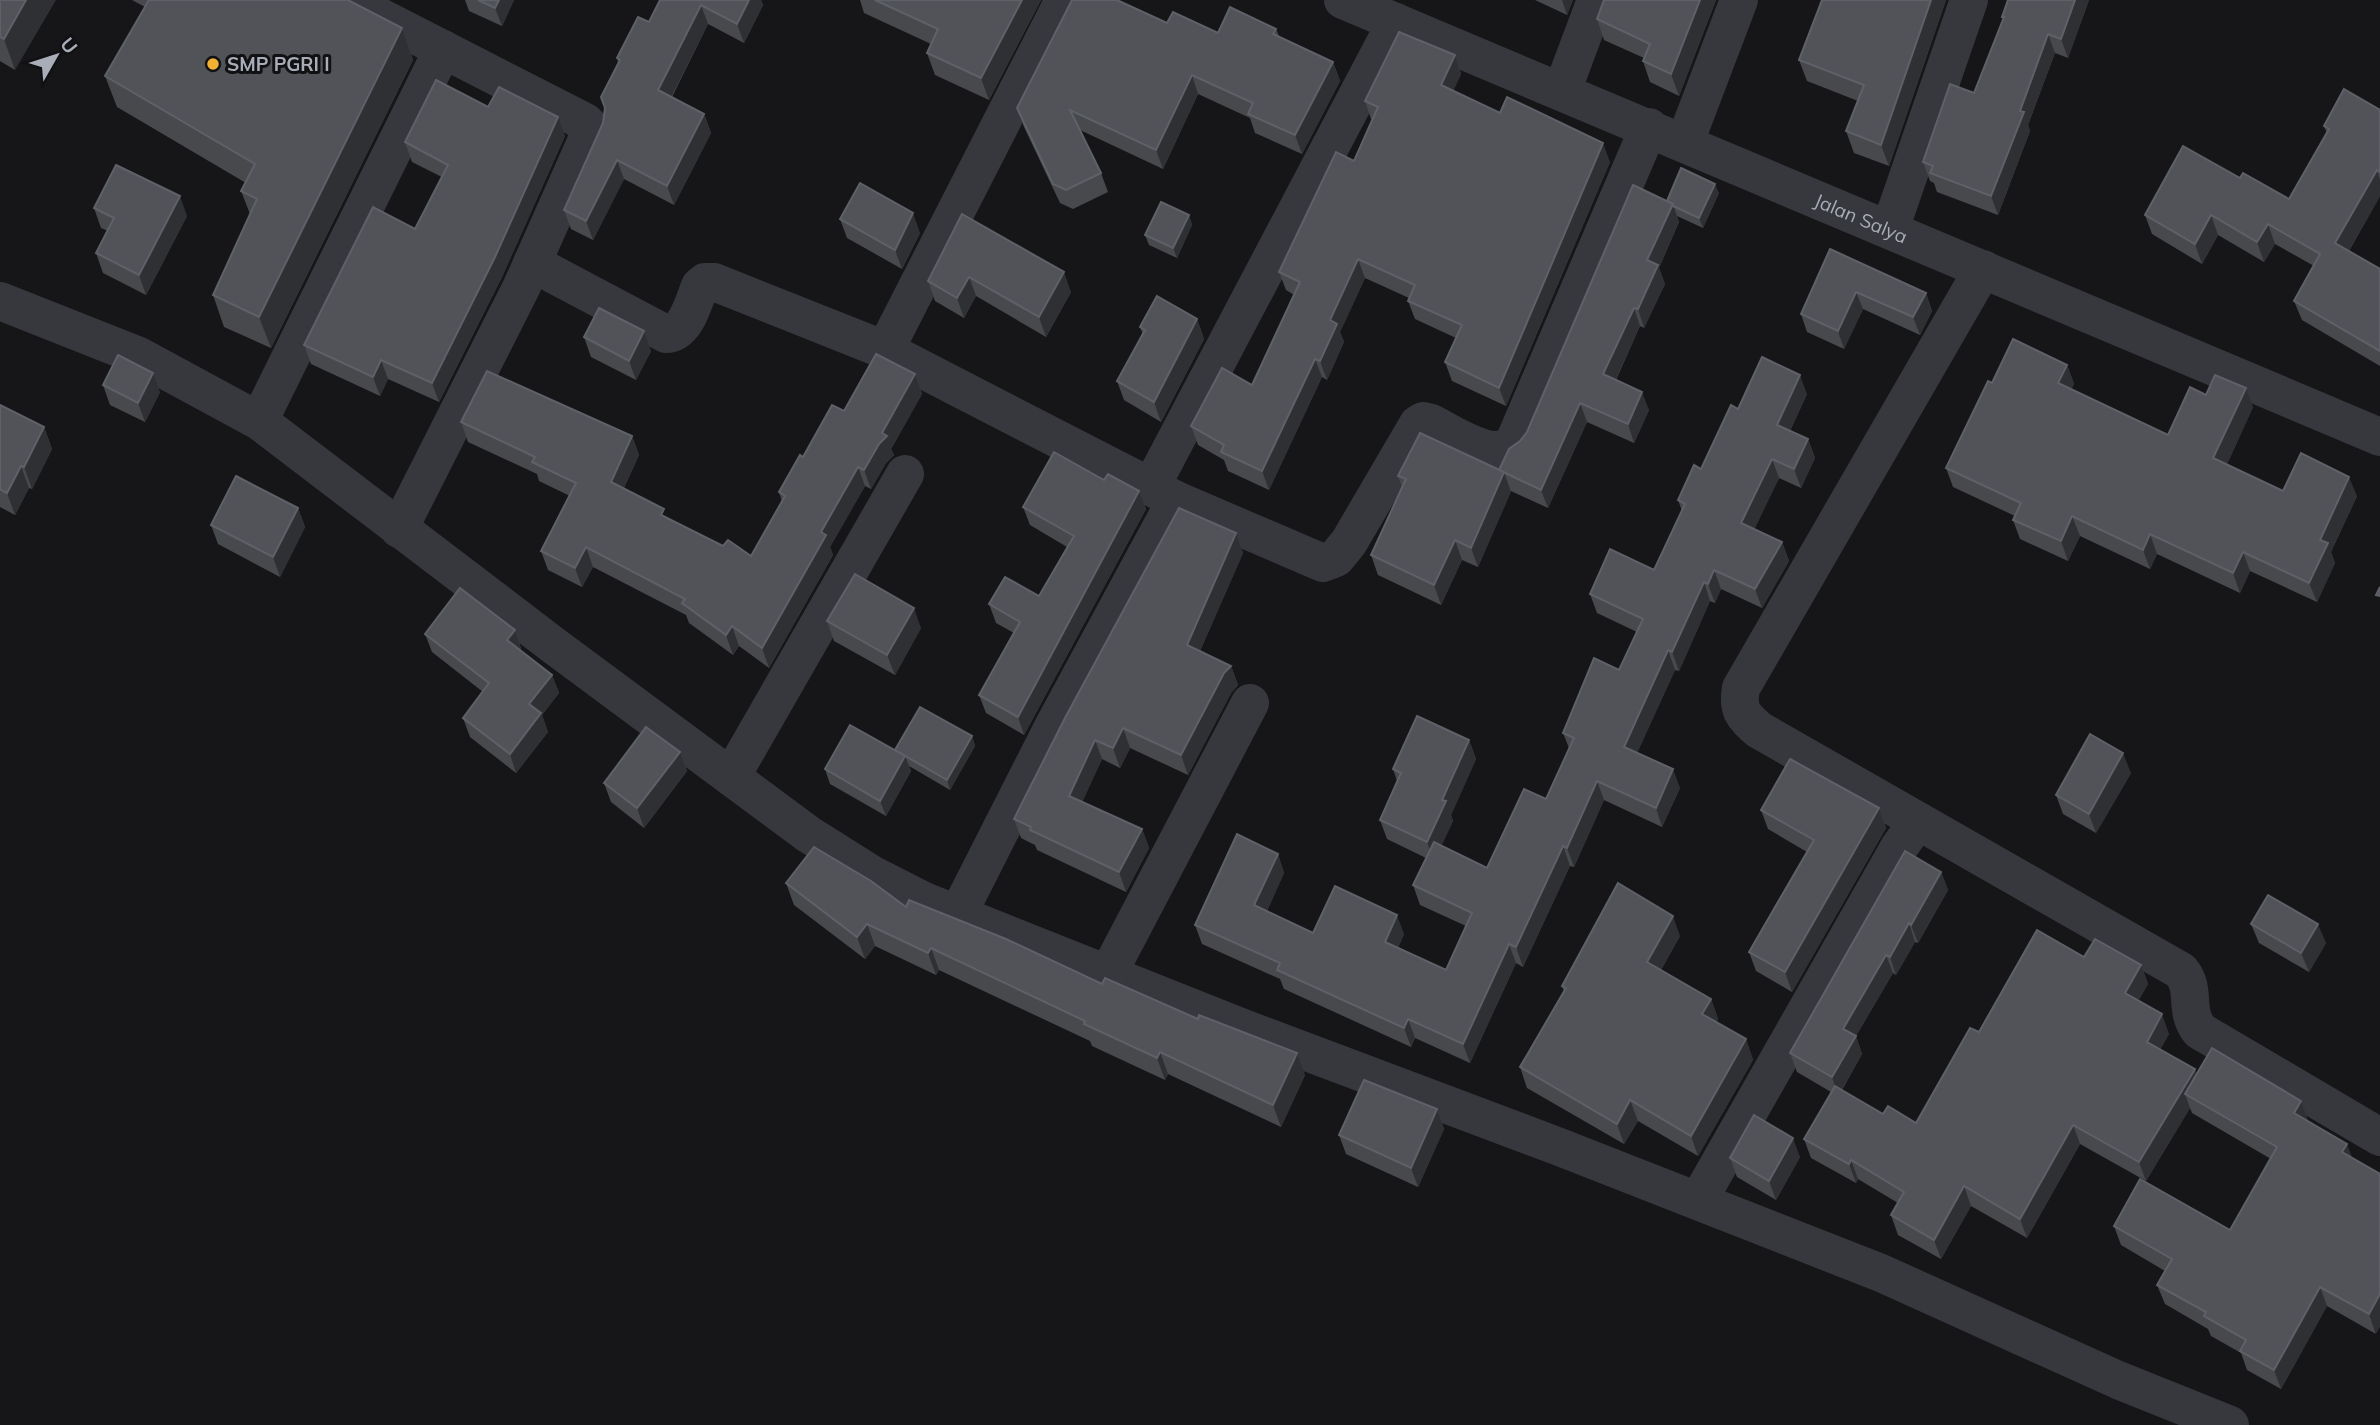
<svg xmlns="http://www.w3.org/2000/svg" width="2380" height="1425" viewBox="0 0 2380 1425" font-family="Mulish,sans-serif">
<rect width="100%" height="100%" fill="#161618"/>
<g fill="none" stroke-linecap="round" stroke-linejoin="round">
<!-- minor -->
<g stroke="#37383d" stroke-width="38">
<polyline points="347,0 585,122 590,127 590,133 522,286 399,529"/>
<path id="s1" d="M1343,0L2380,437"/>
<polyline points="1562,91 1596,0"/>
<polyline points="1685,142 1739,0"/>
<polyline points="1890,229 1969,0"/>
<path d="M532,263L666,334C686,334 694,301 700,286L705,282H714L885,350L1176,500L1323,563L1336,558L1349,542L1418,424L1423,421L1431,423C1452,433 1495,464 1514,442L1649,127"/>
<path d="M1983,269L1741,688C1737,710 1743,716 1759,730L2181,971C2197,990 2183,1010 2200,1031L2380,1137"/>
<polyline points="0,301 139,356 259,421 553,645 808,834 873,875 924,901 1243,1028 1557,1146 1881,1273 2118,1380 2230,1425"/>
<polyline points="885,350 1064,0"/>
<polyline points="259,421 443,49"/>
<polyline points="1151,487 1396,22"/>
<polyline points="731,777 905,474"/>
<polyline points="958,914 1053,727 1176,500"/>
<polyline points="1108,974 1250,703"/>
<polyline points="1698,1201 1900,846 1918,821"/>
</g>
</g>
<!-- wall -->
<g fill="#47494d">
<polygon points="0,0 15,70 0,61"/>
<polygon points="132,0 348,0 402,28 413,60 271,348 224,327 213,295 250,214 241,191 246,183 117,107 105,76 145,7"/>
<polygon points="465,0 514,0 502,26 469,11"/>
<polygon points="660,0 761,0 763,5 744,43 708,24 672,97 704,114 711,133 674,205 624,179 593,240 571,229 564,210 603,123 618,63 617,58 649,22"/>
<polygon points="860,0 1041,0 989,100 935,75 927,53 931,44 864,13"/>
<polygon points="1535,0 1573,0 1567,15"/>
<polygon points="1716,0 1679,96 1650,82 1643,61 1644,58 1604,40 1597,19"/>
<polygon points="1946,0 1889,166 1854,153 1846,131 1858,101 1807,81 1799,60"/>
<polygon points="2089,0 2068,58 2055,53 2028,125 2030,131 1998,215 1937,192 1934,183 1930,181 1923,162 1974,93 2003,19 2002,17"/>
<polygon points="1167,23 1218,33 1276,29 1279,36 1333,62 1340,81 1302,154 1255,133 1250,118 1198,94 1163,169 1080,130 1101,173 1108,192 1073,209 1060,203 1024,127 1017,108"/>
<polygon points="1455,55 1461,74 1453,91 1500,113 1610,162 1506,406 1452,381 1445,362 1456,338 1415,319 1408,301 1409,298 1365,278 1340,332 1344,342 1327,380 1322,377 1269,490 1228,471 1224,460 1198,445 1191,426 1252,385 1294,295 1286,290 1279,272 1354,161 1373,120 1371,119 1365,101"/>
<polygon points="488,107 565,136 502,277 439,402 388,379 380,396 311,364 304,345 415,229 442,177 412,162 405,142"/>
<polygon points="2380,110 2380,196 2349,251 2380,269 2380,366 2302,320 2294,301 2314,266 2275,244 2264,262 2218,235 2202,264 2152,234 2145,215 2240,178 2289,199 2327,134 2324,126"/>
<polygon points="1719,193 1703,228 1677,216 1679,222 1659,268 1665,284 1644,328 1640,326 1616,380 1649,410 1634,443 1587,422 1548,508 1511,491 1478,567 1462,560 1441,605 1378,575 1371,555 1402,487 1398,476 1499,470 1527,432 1667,201"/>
<polygon points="94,208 187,216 146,295 103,273 96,253 108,231 101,228"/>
<polygon points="962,214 1071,292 1046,337 976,296 964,318 935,301 928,281"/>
<polygon points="1189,215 1192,225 1177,258 1149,245 1145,235"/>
<polygon points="840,219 920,233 902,269 847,238"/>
<polygon points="1830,249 1926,293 1932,311 1920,335 1863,309 1844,349 1807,332 1801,314"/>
<polygon points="1197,319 1204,339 1161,422 1124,400 1117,381 1143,335 1140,327"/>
<polygon points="584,337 651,351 636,380 591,357"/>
<polygon points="2067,365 2074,384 2071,389 2168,435 2206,395 2253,407 2227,464 2283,491 2357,496 2331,552 2335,563 2317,602 2250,571 2240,593 2157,554 2150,569 2080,536 2068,561 2020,539 2013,520 2015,516 1953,487 1946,468 1992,383"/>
<polygon points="915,374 922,394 891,449 894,455 886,463 871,489 865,486 830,547 833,555 769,668 739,646 733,655 689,623 686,615 593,567 582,587 548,570 541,551 570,496 539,481 537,474 468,442 461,422 632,436 639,455 624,488 667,518 723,546 751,556 782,501 779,492 803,457 844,411"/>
<polygon points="103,385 160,392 145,422 110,405"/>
<polygon points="1807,394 1790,431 1808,439 1815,458 1801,488 1779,478 1754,529 1782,542 1789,561 1762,608 1721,589 1715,603 1710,601 1679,671 1675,670 1637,753 1680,788 1662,827 1604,800 1574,867 1570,866 1523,967 1516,963 1470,1063 1415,1038 1411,1047 1284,989 1280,979 1202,944 1195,925 1278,854 1284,873 1267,911 1313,933 1404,934 1398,948 1446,970 1466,926 1420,905 1413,885 1426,858 1387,839 1380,820 1397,781 1393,769 1469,740 1476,759 1451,815 1453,821 1441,846 1487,868 1546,799 1569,748 1563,733 1619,670 1637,632 1597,613 1590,594 1654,570 1682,511 1678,500 1701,469 1738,409"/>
<polygon points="0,405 44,427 52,449 32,489 29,488 15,515 0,507"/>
<polygon points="1104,480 1139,491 1146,509 1024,735 986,713 979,695 1014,633 996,623 989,604 1039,596 1067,547 1030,525 1023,507"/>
<polygon points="298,508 305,527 280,577 218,544 211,525"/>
<polygon points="1236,533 1243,553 1200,651 1231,666 1238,685 1231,693 1188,775 1130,748 1120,768 1102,759 1082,802 1142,829 1149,848 1126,892 1037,850 1035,845 1021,838 1014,819"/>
<polygon points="827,621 921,628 895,675 834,641"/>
<polygon points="515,630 521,648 520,650 552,675 559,693 542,715 548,732 516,773 470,737 463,718 483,692 432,652 425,634"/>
<polygon points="972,736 975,746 950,790 909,766 911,771 886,816 830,784 825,769 895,750"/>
<polygon points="680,752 687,771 644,828 611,802 604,783"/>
<polygon points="2131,773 2096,833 2063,814 2056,795"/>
<polygon points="1879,808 1886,828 1792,992 1756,971 1749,952 1807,852 1768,829 1761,810"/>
<polygon points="1941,872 1948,890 1918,943 1915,942 1896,975 1893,973 1856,1036 1862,1054 1842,1090 1883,1114 1916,1123 1979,1032 2084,957 2141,965 2148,984 2138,1001 2169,1034 2160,1049 2197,1074 2301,1101 2376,1334 2327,1306 2281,1389 2247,1370 2241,1353 2211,1336 2208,1329 2165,1304 2157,1285 2165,1271 2121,1245 2114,1226 2230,1230 2271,1159 2192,1113 2190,1108 2146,1181 2080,1144 2027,1238 1971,1206 1941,1259 1898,1235 1891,1215 1898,1203 1858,1179 1856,1183 1811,1158 1804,1139 1831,1092 1797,1072 1790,1053"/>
<polygon points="786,883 906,907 1102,984 1305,1075 1281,1127 1168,1074 1165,1080 1092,1046 1090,1041 939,970 936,975 875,946 865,959 794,905"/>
<polygon points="2251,924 2326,943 2309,972 2259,943"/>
<polygon points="1680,936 1661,970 1711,999 1718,1019 1716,1023 1746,1039 1753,1060 1698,1156 1638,1121 1624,1144 1527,1088 1520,1067 1564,992 1562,986"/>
<polygon points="1437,1109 1444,1129 1418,1187 1346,1154 1339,1135"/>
<polygon points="1800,1157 1776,1200 1737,1177 1730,1158"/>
</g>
<!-- shaded-wall -->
<g fill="#2f3033">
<polygon points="26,0 56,0 15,70 4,39"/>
<polygon points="499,0 514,0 502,26 495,8"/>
<polygon points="749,0 761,0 763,5 744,43 737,24"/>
<polygon points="1022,0 1041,0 989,100 981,78"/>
<polygon points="1562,0 1573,0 1567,15"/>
<polygon points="1700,0 1716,0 1679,96 1671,74"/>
<polygon points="1931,0 1946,0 1889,166 1881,145"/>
<polygon points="2075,0 2089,0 2068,58 2061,39"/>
<polygon points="701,5 708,24 665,109 658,90"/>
<polygon points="402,28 413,60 271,348 259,317"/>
<polygon points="2048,34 2055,53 2028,125 2030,131 1998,215 1991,196 2020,111"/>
<polygon points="1455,55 1461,74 1447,104 1441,85"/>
<polygon points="1333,62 1340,81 1302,154 1295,135"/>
<polygon points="1192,75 1198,94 1163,169 1156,150"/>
<polygon points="704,114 711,133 674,205 667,186"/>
<polygon points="558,117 565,136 502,277 439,402 432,383"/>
<polygon points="1603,143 1610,162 1506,406 1499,388"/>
<polygon points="617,160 624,179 593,240 586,221"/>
<polygon points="2377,170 2380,180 2380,196 2342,263 2335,243"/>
<polygon points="1715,184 1719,193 1703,228 1699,218"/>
<polygon points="180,196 187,216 146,295 139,275"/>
<polygon points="1673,204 1679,222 1659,268 1665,284 1644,328 1638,309 1647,260"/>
<polygon points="913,213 920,233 902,269 895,250"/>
<polygon points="1189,215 1192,225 1177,258 1173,248"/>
<polygon points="2211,215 2218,235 2202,264 2195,244"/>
<polygon points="2268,224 2275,244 2264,262 2257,242"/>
<polygon points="1358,259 1365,278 1340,332 1344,342 1327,380 1320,361 1330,320"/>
<polygon points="1064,272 1071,292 1046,337 1039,317"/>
<polygon points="969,277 976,296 964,318 957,298"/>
<polygon points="1856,292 1863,309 1844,349 1838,331"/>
<polygon points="1926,293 1932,311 1920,335 1913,317"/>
<polygon points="1634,308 1640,326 1610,392 1603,374"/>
<polygon points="1197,319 1204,339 1161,422 1154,402"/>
<polygon points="644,331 651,351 636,380 629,361"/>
<polygon points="1315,359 1322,377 1269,490 1262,471"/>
<polygon points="381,360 388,379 380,396 373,377"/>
<polygon points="2067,365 2074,384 2065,403 2058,383"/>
<polygon points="153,373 160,392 145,422 138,403"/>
<polygon points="915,374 922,394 891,449 894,455 886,463 871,489 864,470 882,433"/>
<polygon points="1800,375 1807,394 1784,444 1777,425"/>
<polygon points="2246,388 2253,407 2221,478 2213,458"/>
<polygon points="1642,392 1649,410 1634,443 1628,424"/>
<polygon points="1580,403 1587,422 1548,508 1541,490"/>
<polygon points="44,427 52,449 32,489 24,467"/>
<polygon points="632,436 639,455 618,501 611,482"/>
<polygon points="1808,439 1815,458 1801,488 1794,469"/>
<polygon points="1772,459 1779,478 1748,543 1741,523"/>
<polygon points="21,466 29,488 15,515 7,493"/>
<polygon points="858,467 865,486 830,547 833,555 769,668 762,648 821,532"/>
<polygon points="1504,472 1511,492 1478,567 1471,548"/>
<polygon points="2349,477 2357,496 2331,552 2335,563 2317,602 2309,583 2320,540"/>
<polygon points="1139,491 1146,509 1024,735 1018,717"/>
<polygon points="298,508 305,527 280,577 273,557"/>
<polygon points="2072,516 2080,536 2068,561 2061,541"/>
<polygon points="1236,533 1243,553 1194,665 1187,645"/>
<polygon points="2150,534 2157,554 2150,569 2143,550"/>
<polygon points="1455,540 1462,560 1441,605 1434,585"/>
<polygon points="1782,542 1789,561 1762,608 1755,589"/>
<polygon points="586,547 593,567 582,587 575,568"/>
<polygon points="2243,552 2250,571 2240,593 2233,573"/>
<polygon points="1714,570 1721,589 1715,603 1708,584"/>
<polygon points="1704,582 1710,601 1679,671 1672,652"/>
<polygon points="914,608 921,628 895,675 887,655"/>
<polygon points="732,626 739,646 733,655 726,635"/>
<polygon points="515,630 521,648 513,659 507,640"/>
<polygon points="1668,650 1675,670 1631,766 1624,747"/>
<polygon points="1231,666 1238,685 1231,693 1188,775 1181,755 1224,673"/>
<polygon points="552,675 559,693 542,715 548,732 516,773 510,754 529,704"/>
<polygon points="1123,728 1130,748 1120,768 1113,748"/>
<polygon points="972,736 975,746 950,790 947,780"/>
<polygon points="1095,740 1102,759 1076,816 1069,796"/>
<polygon points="1469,740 1476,759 1451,815 1453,821 1434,862 1427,842 1442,800"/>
<polygon points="680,752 687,771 644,828 637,808"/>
<polygon points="2123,753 2131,773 2096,833 2089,814"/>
<polygon points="905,756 911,771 886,816 880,801"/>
<polygon points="1673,769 1680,788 1662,827 1656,808"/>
<polygon points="1597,781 1604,800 1574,867 1567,848"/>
<polygon points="1879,808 1886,828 1792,992 1785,972"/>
<polygon points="1142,829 1149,848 1126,892 1119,872"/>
<polygon points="1563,846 1570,866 1523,967 1516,947"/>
<polygon points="1278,854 1284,873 1261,924 1254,905"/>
<polygon points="1941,872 1948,890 1918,943 1911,925"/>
<polygon points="1397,915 1404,934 1392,961 1385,942"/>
<polygon points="1673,916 1680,936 1654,982 1647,962"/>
<polygon points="1909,923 1915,942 1896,975 1890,957"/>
<polygon points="867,924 875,946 865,959 857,937"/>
<polygon points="2318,924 2326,943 2309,972 2301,953"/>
<polygon points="1509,944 1516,963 1470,1063 1463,1044"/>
<polygon points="931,948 939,970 936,975 928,953"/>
<polygon points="1886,955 1893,973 1856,1036 1862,1054 1838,1096 1832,1077 1843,1029"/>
<polygon points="2141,965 2148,984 2132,1012 2125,993"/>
<polygon points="1711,999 1718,1019 1709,1035 1702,1014"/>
<polygon points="2162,1014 2169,1034 2154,1061 2147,1042"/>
<polygon points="1408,1019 1415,1038 1411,1047 1404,1028"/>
<polygon points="1746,1039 1753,1060 1698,1156 1691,1136"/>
<polygon points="1160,1052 1168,1074 1165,1080 1157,1058"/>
<polygon points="1297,1053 1305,1075 1281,1127 1273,1105"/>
<polygon points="2195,1069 2202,1088 2185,1094 2190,1108 2146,1181 2139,1162"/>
<polygon points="1630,1100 1638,1121 1624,1144 1617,1124"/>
<polygon points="2301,1101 2308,1120 2301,1132 2294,1113"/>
<polygon points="1437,1109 1444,1129 1418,1187 1411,1168"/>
<polygon points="2073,1125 2080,1144 2027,1238 2020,1219"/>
<polygon points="1793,1138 1800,1157 1776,1200 1769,1181"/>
<polygon points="2347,1144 2354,1163 2342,1152"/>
<polygon points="1851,1160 1858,1179 1856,1183 1849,1164"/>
<polygon points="1964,1186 1971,1206 1941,1259 1934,1240"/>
<polygon points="2320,1287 2327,1306 2281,1389 2274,1370"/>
<polygon points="2380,1294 2380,1327 2376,1334 2369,1314"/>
</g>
<!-- building -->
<g fill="#525359" stroke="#5f6168" stroke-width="2">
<polygon points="0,0 26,0 4,39 0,37"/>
<polygon points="149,0 348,0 402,28 259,317 213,295 257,199 241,191 255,164 105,76"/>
<polygon points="478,0 499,0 495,8"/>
<polygon points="660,0 749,0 737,24 701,5 658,90 704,114 667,186 617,160 586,221 564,210 603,123 605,108 601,97 620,60 617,58 638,17 649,22"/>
<polygon points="875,0 1022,0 981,78 927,53 938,29"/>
<polygon points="1072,0 1117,0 1167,23 1173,12 1218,33 1230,7 1276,29 1273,34 1333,62 1295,135 1248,114 1253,103 1192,75 1156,150 1070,110 1101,173 1066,190 1053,184 1017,108"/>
<polygon points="1604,0 1700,0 1671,74 1643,61 1650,44 1597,19"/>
<polygon points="1822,0 1931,0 1881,145 1846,131 1864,85 1799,60"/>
<polygon points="2008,0 2075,0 2061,39 2048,34 2020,111 2024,112 1991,196 1930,173 1933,166 1923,162 1950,84 1974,93 2004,17 2002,17"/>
<polygon points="1399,32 1455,55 1441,85 1500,113 1507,97 1603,143 1499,388 1445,362 1462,325 1408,301 1415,285 1358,259 1330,320 1337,324 1320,361 1315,359 1262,471 1221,452 1224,445 1191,426 1222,368 1252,385 1300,282 1279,272 1336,152 1354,161 1378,107 1365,101"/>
<polygon points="436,80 488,107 499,87 558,117 495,257 432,383 381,360 373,377 304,345 373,207 415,229 448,165 405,142"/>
<polygon points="2344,89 2380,110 2380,172 2377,170 2335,243 2380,269 2380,351 2294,301 2320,254 2268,224 2257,242 2211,215 2195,244 2145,215 2183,146 2240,178 2243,173 2289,199 2329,129 2324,126"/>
<polygon points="116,165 180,196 139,275 96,253 114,218 94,208"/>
<polygon points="1681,168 1715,184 1699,218 1673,206 1673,204 1667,201"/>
<polygon points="860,183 913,213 895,250 840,219"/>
<polygon points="1633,185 1673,204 1647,260 1658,265 1638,309 1634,308 1603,374 1642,392 1628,424 1580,403 1541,490 1499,470 1509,449 1520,441 1527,432"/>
<polygon points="1161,202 1189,215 1173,248 1145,235"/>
<polygon points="962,214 1064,272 1039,317 969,277 957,298 928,281"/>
<polygon points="1830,249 1926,293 1913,317 1856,292 1838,331 1801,314"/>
<polygon points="1157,296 1197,319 1154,402 1117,381 1145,330 1140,327"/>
<polygon points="599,308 644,331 629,361 584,337"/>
<polygon points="2013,339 2067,365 2058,383 2168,435 2190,387 2206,395 2215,375 2246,388 2213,458 2283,491 2301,453 2349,477 2320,540 2328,543 2309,583 2243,552 2233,573 2150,534 2143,550 2072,516 2061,541 2013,520 2021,503 1946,468 1988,381 1992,383"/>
<polygon points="876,354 915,374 882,433 887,436 879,444 864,470 858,467 821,532 826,535 762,648 732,626 726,635 682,603 685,599 586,547 575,568 541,551 576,483 532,462 535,457 461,422 487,371 632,436 611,482 664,509 661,515 723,546 728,540 751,556 785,496 779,492 800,455 803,457 832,405 844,411"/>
<polygon points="118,355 153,373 138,403 103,385"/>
<polygon points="1762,357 1800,375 1777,425 1808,439 1794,469 1772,459 1741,523 1782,542 1755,589 1714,570 1708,584 1704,582 1672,652 1668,650 1624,747 1673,769 1656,808 1597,781 1567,848 1563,846 1516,947 1509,944 1463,1044 1408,1019 1404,1028 1277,970 1280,963 1195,925 1237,834 1278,854 1254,905 1313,933 1335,886 1397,915 1385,942 1446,970 1472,913 1413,885 1434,842 1487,868 1524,789 1546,799 1574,738 1563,733 1594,658 1619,670 1643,619 1590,594 1610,549 1654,570 1685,504 1678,500 1694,465 1701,469 1731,405 1738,409"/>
<polygon points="0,405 44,427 24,467 21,466 7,493 0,489"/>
<polygon points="1420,433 1504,472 1471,548 1455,540 1434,585 1371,555 1406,479 1398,476"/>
<polygon points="1054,452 1104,480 1108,474 1139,491 1018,717 979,695 1020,622 989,604 1005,577 1039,596 1074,536 1023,507"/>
<polygon points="236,476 298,508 273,557 211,525"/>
<polygon points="1179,508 1236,533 1187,645 1231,666 1224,673 1181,755 1123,728 1113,748 1095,740 1069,796 1142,829 1119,872 1030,830 1031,827 1014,819 1065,718"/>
<polygon points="855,574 914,608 887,655 827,621"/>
<polygon points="2380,587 2380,596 2376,595"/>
<polygon points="460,588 515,630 507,640 552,675 529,704 541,713 510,754 463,718 489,683 425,634"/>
<polygon points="920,707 972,736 947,780 895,750"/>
<polygon points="1417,716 1469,740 1442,800 1446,801 1427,842 1380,820 1401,773 1393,769"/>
<polygon points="850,725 905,756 880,801 825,769"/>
<polygon points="646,727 680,752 637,808 604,783"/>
<polygon points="2090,734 2123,753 2089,814 2056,795"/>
<polygon points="1790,759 1879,808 1785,972 1749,952 1814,840 1761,810"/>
<polygon points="814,847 871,881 906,907 909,900 1006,939 1102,984 1105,978 1198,1019 1199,1015 1297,1053 1273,1105 1160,1052 1157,1058 1084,1024 1085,1021 931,948 928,953 867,924 857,937 786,883"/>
<polygon points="1905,851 1941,872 1911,925 1909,923 1890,957 1886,955 1843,1029 1856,1036 1832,1077 1790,1053"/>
<polygon points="1618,883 1673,916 1647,962 1711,999 1702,1014 1746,1039 1691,1136 1630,1100 1617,1124 1520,1067 1566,988 1562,986"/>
<polygon points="2268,895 2318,924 2301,953 2251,924"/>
<polygon points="2037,930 2084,957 2095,939 2141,965 2125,993 2162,1014 2147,1042 2195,1069 2139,1162 2073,1125 2020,1219 1964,1186 1934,1240 1891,1215 1904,1192 1851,1160 1849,1164 1804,1139 1835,1086 1883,1114 1888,1106 1916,1123 1970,1028 1979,1032"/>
<polygon points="2212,1048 2301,1101 2294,1113 2347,1144 2342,1152 2380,1174 2380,1294 2369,1314 2320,1287 2274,1370 2240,1351 2246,1340 2204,1316 2206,1312 2157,1285 2172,1259 2114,1226 2140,1179 2230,1230 2277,1147 2185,1094"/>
<polygon points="1364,1080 1437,1109 1411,1168 1339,1135"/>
<polygon points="1754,1115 1793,1138 1769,1181 1730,1158"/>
</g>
<!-- markers -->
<circle fill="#f2b134" stroke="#111113" stroke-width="2.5" cx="213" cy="64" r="7"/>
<g text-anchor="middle" stroke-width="6" stroke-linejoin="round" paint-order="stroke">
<!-- poi labels -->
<g font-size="19" font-weight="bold" fill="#a8adb8" stroke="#111113" text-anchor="start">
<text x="227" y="71">SMP PGRI I</text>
</g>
<!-- street labels -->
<g font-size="19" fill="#a8adb8" stroke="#111113">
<text dy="7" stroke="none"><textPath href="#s1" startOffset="562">Jalan Salya</textPath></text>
</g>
</g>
<!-- north arrow -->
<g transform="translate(56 56) rotate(51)" stroke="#111113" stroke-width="5" paint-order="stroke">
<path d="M0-5L12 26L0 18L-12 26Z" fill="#a8adb8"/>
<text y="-10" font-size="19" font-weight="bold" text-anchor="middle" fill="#a8adb8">U</text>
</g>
</svg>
